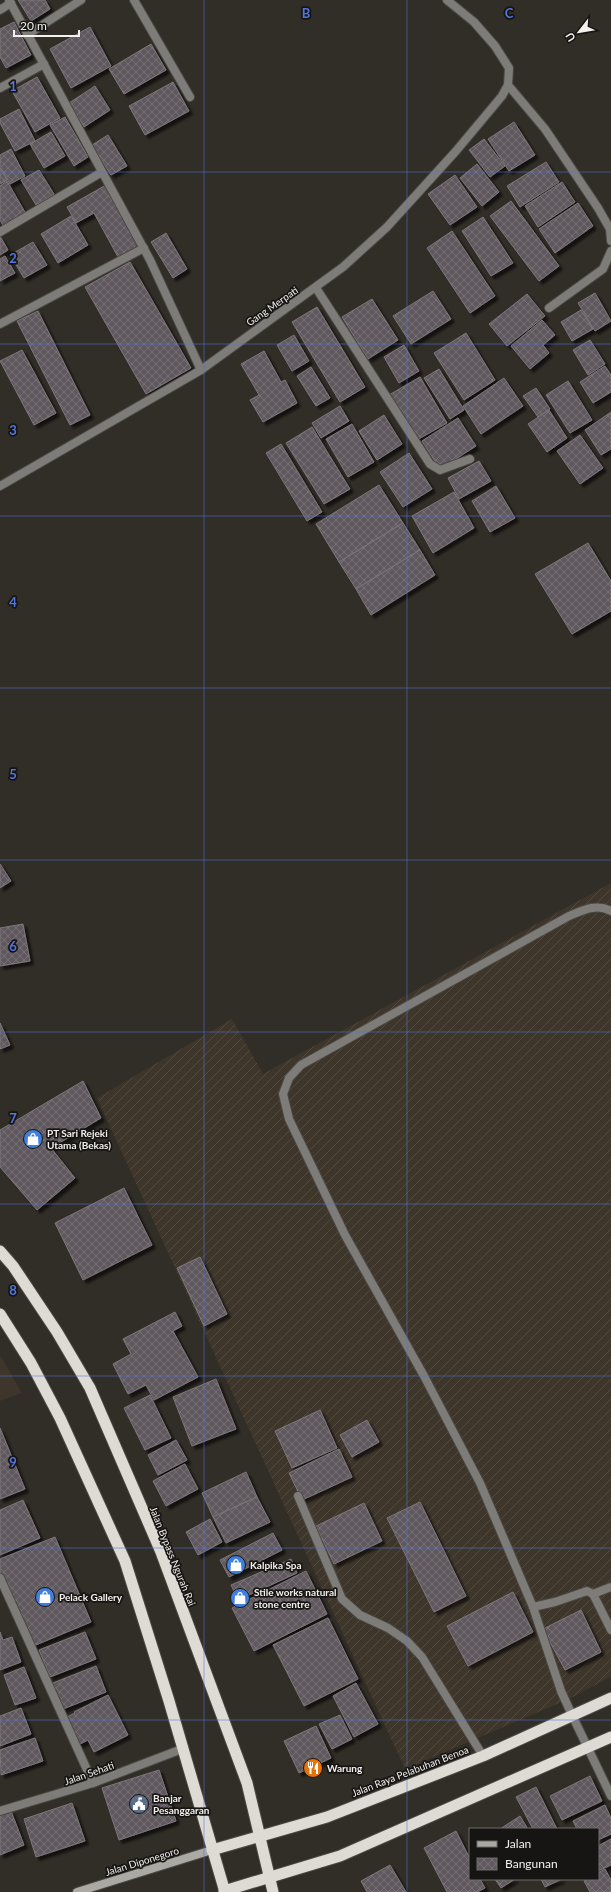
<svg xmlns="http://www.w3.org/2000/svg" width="611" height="1892" viewBox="0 0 611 1892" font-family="Lato,sans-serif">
<defs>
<pattern id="industrial-furrows" width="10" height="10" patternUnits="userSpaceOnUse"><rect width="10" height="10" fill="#3e362b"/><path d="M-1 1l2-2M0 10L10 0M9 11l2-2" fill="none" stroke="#514a40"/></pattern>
<pattern id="building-cross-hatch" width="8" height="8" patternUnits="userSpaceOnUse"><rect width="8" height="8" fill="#60595e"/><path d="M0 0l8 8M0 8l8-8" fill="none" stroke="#777175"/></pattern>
<filter id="shadow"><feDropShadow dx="3.5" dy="3.5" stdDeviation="1" flood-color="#0009"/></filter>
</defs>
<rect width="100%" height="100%" fill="#312d27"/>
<!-- built -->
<polygon fill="#3e362b" points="0,1355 22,1393 0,1401"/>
<!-- industrial -->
<polygon fill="url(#industrial-furrows)" points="611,883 611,1677 569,1699 405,1769 97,1098 232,1019 263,1074"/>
<!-- building -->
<g fill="url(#building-cross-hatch)" stroke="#7d767b" filter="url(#shadow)">
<polygon points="18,0 45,0 50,9 31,21"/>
<polygon points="14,22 31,55 6,68 0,57 0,29"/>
<polygon points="90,27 111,66 71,88 50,49"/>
<polygon points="151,44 166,70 124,94 109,69"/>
<polygon points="37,77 60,118 35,132 12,91"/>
<polygon points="173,82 189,111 145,135 129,106"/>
<polygon points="95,86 110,110 84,127 69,103"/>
<polygon points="19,109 35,141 15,151 0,123 0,119"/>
<polygon points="65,117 88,157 74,166 50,125"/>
<polygon points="514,122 535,155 509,171 488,139"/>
<polygon points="51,132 65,156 44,168 30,144"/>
<polygon points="108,135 127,166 111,175 92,145"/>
<polygon points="484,139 505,166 490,177 469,150"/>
<polygon points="11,149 25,176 10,184 0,166 0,155"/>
<polygon points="546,162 559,182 520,207 507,186"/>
<polygon points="477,164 499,192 482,206 460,178"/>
<polygon points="0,168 7,180 0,184"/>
<polygon points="39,170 54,194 36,205 21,180"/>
<polygon points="455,175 477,207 450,225 428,194"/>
<polygon points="7,181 26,214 4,227 0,220 0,186"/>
<polygon points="562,182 575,202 538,227 525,206"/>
<polygon points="106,185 139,246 118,257 94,213 76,223 67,207"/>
<polygon points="511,201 559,266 539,281 490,216"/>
<polygon points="578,203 593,226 555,253 539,229"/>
<polygon points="71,216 88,245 58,263 41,234"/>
<polygon points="483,217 513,263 491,276 462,231"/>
<polygon points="452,231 495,296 470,313 427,248"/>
<polygon points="166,233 187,269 173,278 151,242"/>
<polygon points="0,236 8,250 0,255"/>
<polygon points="33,242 47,265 24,278 10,255"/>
<polygon points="5,256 15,273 0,281 0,259"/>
<polygon points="130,262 191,368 146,394 85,287"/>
<polygon points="433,291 451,319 411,344 393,316"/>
<polygon points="595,293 611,321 595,331 578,303"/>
<polygon points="527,294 545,316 507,346 489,324"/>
<polygon points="372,299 398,340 368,359 342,317"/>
<polygon points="317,307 365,387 340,402 292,322"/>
<polygon points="581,310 593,329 572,341 561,322"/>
<polygon points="38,311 90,415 70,425 17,321"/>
<polygon points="542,320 555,335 543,345 549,353 530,369 511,346"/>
<polygon points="466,333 495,380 464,400 434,353"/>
<polygon points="294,335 309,361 292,371 277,345"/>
<polygon points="590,340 605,364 588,375 573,350"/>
<polygon points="404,345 419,371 399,383 384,357"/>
<polygon points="22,350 56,413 34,425 0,361"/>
<polygon points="264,351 281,382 285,380 297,403 263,422 250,400 259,395 241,364"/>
<polygon points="605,366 611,375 611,392 593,403 580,382"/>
<polygon points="311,367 330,398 316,406 297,376"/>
<polygon points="439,369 464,410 450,419 424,378"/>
<polygon points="420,377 447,423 415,441 389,395"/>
<polygon points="504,378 523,406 481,434 463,406"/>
<polygon points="568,381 592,420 570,433 546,395"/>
<polygon points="536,388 550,409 538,417 523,396"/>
<polygon points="340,406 349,421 321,438 312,423"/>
<polygon points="549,410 567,438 547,452 528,424"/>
<polygon points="611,412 611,449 601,455 585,430"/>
<polygon points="384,415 402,444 377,460 359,431"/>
<polygon points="458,418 476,446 440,469 422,441"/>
<polygon points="352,424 374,462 348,477 326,439"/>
<polygon points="312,427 350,489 324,504 286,443"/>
<polygon points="580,435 603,468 580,484 557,451"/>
<polygon points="281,444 322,512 307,521 266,453"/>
<polygon points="409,453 432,489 403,507 380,472"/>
<polygon points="479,461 491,481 459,499 448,478"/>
<polygon points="379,485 403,523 339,562 316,524"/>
<polygon points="496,486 515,518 490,532 472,501"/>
<polygon points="454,492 474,528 433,553 412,516"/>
<polygon points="403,523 420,550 356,589 339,562"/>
<polygon points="588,543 611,581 611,611 572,634 535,574"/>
<polygon points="420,550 435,575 371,615 356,589"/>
<polygon points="0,864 11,881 0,888"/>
<polygon points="23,924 30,961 0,966 0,928"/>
<polygon points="0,1023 10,1045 0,1049"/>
<polygon points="83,1081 101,1118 51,1148 75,1178 37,1210 0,1167 0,1130"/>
<polygon points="124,1188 152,1245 83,1280 55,1223"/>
<polygon points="200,1257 227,1314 204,1326 177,1268"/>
<polygon points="175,1312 182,1326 173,1331 198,1377 154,1400 146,1385 128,1394 113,1364 131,1354 123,1339"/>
<polygon points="216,1379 236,1429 192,1446 173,1397"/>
<polygon points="150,1395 171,1438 145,1450 124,1408"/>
<polygon points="320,1410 337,1448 292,1468 275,1431"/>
<polygon points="367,1420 379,1442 352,1457 340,1435"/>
<polygon points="0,1428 25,1489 0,1499"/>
<polygon points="176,1440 187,1460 158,1475 148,1455"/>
<polygon points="339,1449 352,1477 302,1500 289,1473"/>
<polygon points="185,1464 198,1489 166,1506 153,1481"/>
<polygon points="246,1472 257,1497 213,1517 202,1493"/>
<polygon points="257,1497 270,1522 226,1543 213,1517"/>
<polygon points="23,1500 40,1538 0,1555 0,1510"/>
<polygon points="420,1502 466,1596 434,1612 387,1518"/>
<polygon points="364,1503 382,1541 334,1564 316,1526"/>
<polygon points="210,1519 222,1542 198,1555 186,1532"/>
<polygon points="273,1533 282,1550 229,1577 220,1560"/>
<polygon points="55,1537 91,1622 31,1647 0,1572 0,1559"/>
<polygon points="291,1559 297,1573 238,1600 231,1585"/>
<polygon points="306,1571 327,1614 254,1651 232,1608"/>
<polygon points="513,1592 533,1632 468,1666 447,1626"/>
<polygon points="581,1610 601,1652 565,1670 543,1629"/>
<polygon points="328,1618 358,1679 304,1706 273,1645"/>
<polygon points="0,1632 3,1640 12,1637 21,1662 0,1670"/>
<polygon points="85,1632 96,1659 50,1677 39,1650"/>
<polygon points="96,1666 106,1692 63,1709 53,1683"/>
<polygon points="24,1667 36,1698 15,1705 4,1675"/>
<polygon points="356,1683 378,1724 354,1737 333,1696"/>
<polygon points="108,1695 128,1735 94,1752 88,1740 78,1745 65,1718 75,1713 74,1712"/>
<polygon points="21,1708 31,1734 0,1746 0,1716"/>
<polygon points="340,1715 352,1739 332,1749 319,1724"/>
<polygon points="316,1726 331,1758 299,1773 284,1741"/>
<polygon points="35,1738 43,1761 1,1775 0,1750"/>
<polygon points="159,1770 176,1821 119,1840 102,1788"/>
<polygon points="590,1776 602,1801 562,1820 550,1796"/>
<polygon points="536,1787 557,1829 533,1829 516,1797"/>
<polygon points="72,1803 85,1841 36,1857 24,1819"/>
<polygon points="605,1805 611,1818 611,1834 598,1840 598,1829 577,1829 573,1821"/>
<polygon points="11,1811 24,1845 0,1855 0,1816"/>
<polygon points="520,1816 528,1829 500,1829"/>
<polygon points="456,1831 470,1859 470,1879 480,1879 485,1888 477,1892 447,1892 424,1848"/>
<polygon points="611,1839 611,1865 598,1871 598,1846"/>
<polygon points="390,1865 406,1892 367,1892 361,1881"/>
<polygon points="605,1869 611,1880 611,1892 590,1892 584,1881 588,1879 598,1879 598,1873"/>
<polygon points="495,1879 515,1879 501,1888"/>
<polygon points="541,1879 562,1879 545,1887"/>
</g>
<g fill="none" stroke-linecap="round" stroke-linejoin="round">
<defs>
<g id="service">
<path d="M611,911C597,903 583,910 569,916L301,1065L289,1078L283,1094L289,1119L345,1235L424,1376L480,1483L533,1607L555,1602L587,1591L593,1594L611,1630"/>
<polyline points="298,1496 342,1599 360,1615 388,1628 407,1641 422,1657 483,1756"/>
<polyline points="593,1594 611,1587"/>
<polyline points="533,1607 561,1691 572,1715"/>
</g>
<g id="minor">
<polyline points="9,0 150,260 201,370"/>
<polyline points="134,0 190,97"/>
<polyline points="447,0 474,22 495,46 509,68 508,85 545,129 598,208 610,229 611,241"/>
<polyline points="0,10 11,3"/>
<polyline points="27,35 81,0"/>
<polyline points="0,88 44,64"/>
<polyline points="0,232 102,172"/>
<polyline points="316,288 430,464 440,470 470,459"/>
<polyline points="549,308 603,269 611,251"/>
<polyline points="0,324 144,248"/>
<polyline points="0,486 201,370 343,267 387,227 456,151 502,96 508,85"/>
<polyline points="0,1578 93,1783"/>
<polyline points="572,1715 611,1796"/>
<polyline points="0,1811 93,1783 182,1749"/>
</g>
<polyline id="secondary" points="77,1892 212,1850"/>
<g id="trunk">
<polyline points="0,1251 13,1266 57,1332 90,1388 161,1552 247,1783 273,1892"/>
<polyline points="0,1314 31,1363 60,1418 125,1561 169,1701 225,1892"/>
<polyline points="212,1850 327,1817 483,1756 611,1698"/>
<polyline points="224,1891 340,1856 611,1737"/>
</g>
</defs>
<!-- service casing -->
<use href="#service" stroke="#4c4843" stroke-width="10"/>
<!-- minor casing -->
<use href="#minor" stroke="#4c4843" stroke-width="10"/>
<!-- secondary casing -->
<use href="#secondary" stroke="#4c4843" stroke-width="10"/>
<!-- trunk casing -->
<use href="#trunk" stroke="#4c4843" stroke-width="13"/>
<!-- service -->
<use href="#service" stroke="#7d7c79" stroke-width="8"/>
<!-- minor -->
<use href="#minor" stroke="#7d7c79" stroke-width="8"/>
<!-- secondary -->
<use href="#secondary" stroke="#aaa9a3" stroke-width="8"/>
<!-- trunk -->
<use href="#trunk" stroke="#dddbd3" stroke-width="11"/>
</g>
<!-- grid -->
<path fill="none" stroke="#5276dd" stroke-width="1" stroke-opacity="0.55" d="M204,0V1892M407,0V1892M0,172H611M0,344H611M0,516H611M0,688H611M0,860H611M0,1032H611M0,1204H611M0,1376H611M0,1548H611M0,1720H611"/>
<!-- icons -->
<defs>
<symbol id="shop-disc" viewBox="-11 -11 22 22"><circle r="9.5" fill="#3f7fe0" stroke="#171513"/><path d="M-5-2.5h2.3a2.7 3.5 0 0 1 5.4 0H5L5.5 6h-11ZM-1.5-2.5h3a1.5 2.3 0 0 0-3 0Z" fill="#fff"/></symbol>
<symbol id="restaurant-disc" viewBox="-11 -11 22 22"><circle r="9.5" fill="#e8710a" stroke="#171513"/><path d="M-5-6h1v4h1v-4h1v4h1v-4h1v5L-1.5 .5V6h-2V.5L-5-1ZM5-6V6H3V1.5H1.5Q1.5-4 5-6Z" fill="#fff"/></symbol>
<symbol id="civic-disc" viewBox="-11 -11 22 22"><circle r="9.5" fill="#5c6f8a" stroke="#171513"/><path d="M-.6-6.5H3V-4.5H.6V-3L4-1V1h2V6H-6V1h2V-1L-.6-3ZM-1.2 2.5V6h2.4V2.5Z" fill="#fff"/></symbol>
</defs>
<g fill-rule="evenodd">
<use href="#shop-disc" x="22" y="1128" width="22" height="22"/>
<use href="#shop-disc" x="225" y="1554" width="22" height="22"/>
<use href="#shop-disc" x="34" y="1586" width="22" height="22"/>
<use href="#shop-disc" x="229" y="1587" width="22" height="22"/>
<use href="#restaurant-disc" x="302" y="1757" width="22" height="22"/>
<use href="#civic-disc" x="128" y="1793" width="22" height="22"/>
</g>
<g text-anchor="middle" stroke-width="3.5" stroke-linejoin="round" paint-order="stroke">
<!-- street labels -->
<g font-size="10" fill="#f3f0ed" stroke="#171513">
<text transform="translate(272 306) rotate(-35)" y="4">Gang Merpati</text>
<text transform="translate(173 1556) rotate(68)" y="4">Jalan Bypass Ngurah Rai</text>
<text transform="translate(410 1771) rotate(-21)" y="4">Jalan Raya Pelabuhan Benoa</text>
<text transform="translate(89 1773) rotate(-19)" y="4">Jalan Sehati</text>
<text transform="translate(142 1861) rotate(-17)" y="4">Jalan Diponegoro</text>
</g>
<!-- poi labels -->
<g font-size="10" font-weight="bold" fill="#f3f0ed" stroke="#171513" text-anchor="start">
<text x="47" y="1137">PT Sari Rejeki<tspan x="47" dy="12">Utama (Bekas)</tspan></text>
<text x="250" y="1569">Kalpika Spa</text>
<text x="254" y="1596">Stile works natural<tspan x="254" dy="12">stone centre</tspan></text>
<text x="59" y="1601">Pelack Gallery</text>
<text x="327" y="1772">Warung</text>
<text x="153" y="1802">Banjar<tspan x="153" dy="12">Pesanggaran</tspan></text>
</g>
</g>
<g font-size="13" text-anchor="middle" font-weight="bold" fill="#5276dd" stroke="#171513" stroke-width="3.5" stroke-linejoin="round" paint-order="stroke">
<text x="306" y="18">B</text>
<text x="509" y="18">C</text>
<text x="13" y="91">1</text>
<text x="13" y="263">2</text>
<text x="13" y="435">3</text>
<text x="13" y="607">4</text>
<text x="13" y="779">5</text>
<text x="13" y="951">6</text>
<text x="13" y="1123">7</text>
<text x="13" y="1295">8</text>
<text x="13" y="1467">9</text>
</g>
<!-- legend -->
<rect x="469" y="1828" width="130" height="52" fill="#171513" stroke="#6f6d6a"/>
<rect x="477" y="1841" width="20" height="6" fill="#aaa9a3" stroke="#6f6d6a"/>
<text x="505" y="1848" font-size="12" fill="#f3f0ed">Jalan</text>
<rect x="477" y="1858" width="20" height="12" fill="url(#building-cross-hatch)" stroke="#6f6d6a"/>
<text x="505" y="1868" font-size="12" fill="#f3f0ed">Bangunan</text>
<!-- north arrow -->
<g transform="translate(579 32) rotate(239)" stroke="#171513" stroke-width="3" paint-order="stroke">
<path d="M0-3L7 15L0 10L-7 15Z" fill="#f3f0ed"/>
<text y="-6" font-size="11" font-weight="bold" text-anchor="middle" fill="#f3f0ed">U</text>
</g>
<!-- scale -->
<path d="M14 30v6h65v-6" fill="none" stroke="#f3f0ed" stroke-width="2"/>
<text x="20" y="30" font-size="12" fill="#f3f0ed" stroke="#171513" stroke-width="3" paint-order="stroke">20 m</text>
</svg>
